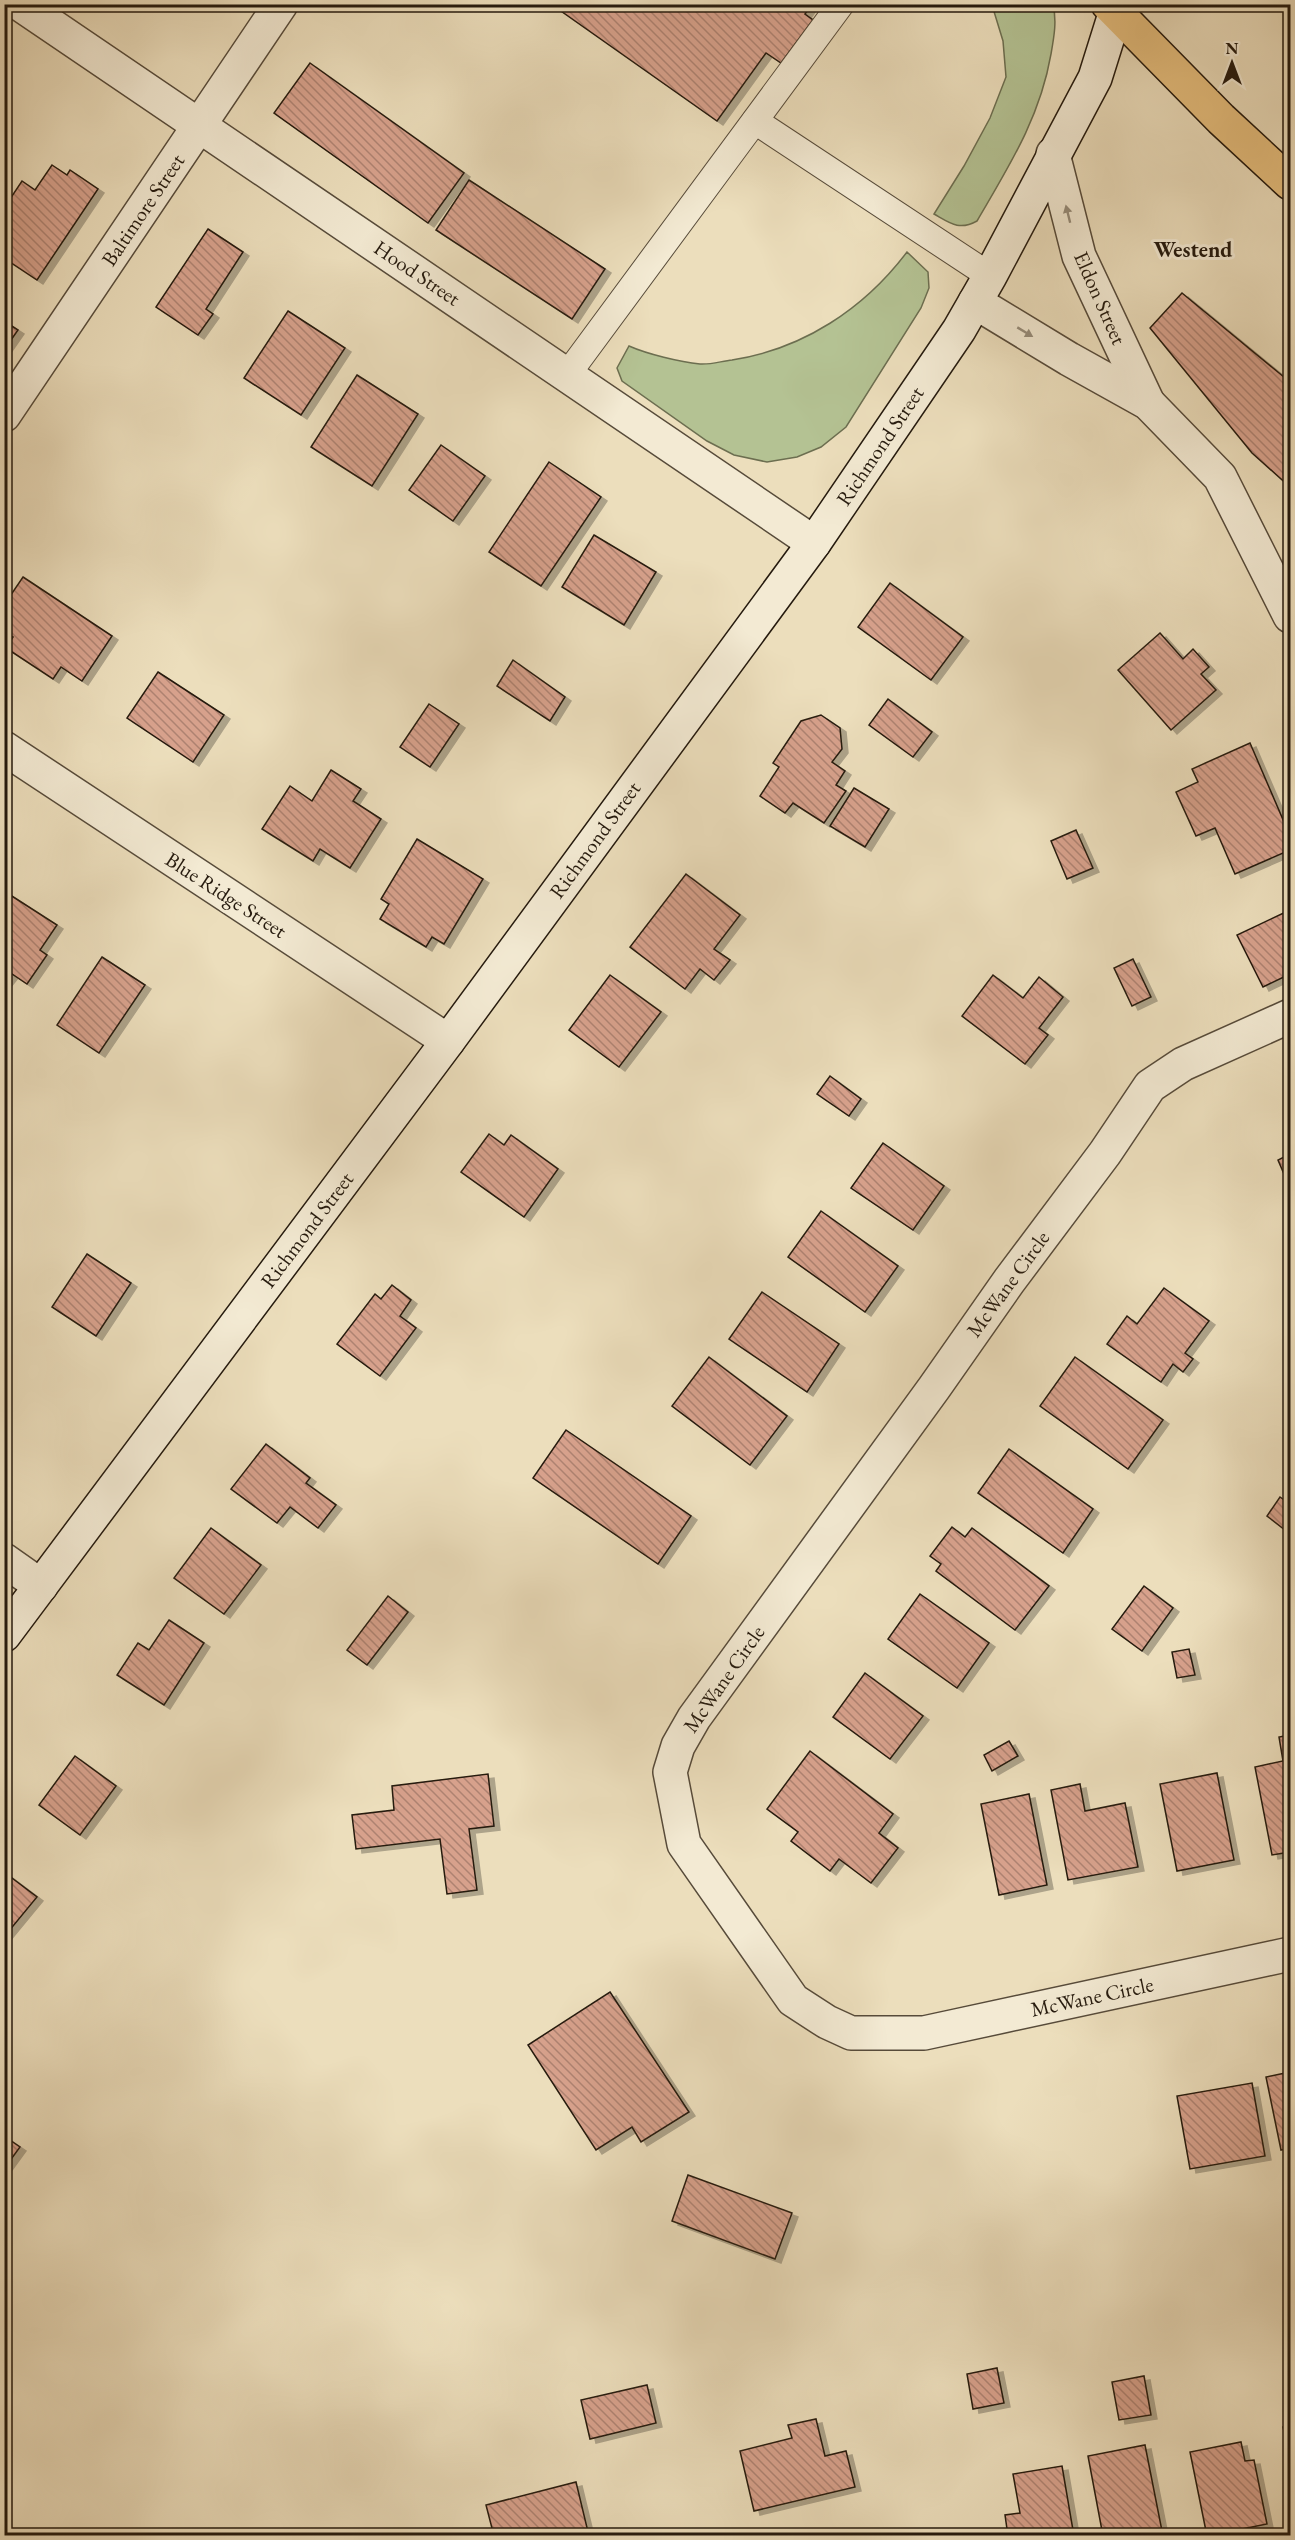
<svg xmlns="http://www.w3.org/2000/svg" width="1295" height="2540" viewBox="0 0 1295 2540" font-family="'EB Garamond',serif">
<defs>
<pattern id="building-back-hatch" width="6" height="6" patternUnits="userSpaceOnUse" patternTransform="scale(1.5)"><rect width="6" height="6" fill="#d7a18c"/><path d="M-1 5l2 2M0 0l6 6M5-1l2 2" fill="none" stroke="#ae8271"/></pattern>
<filter id="shadow"><feDropShadow dx="6" dy="4" stdDeviation="0" flood-color="#0004"/></filter>
</defs>
<rect width="100%" height="100%" fill="#ecdebc"/>
<filter id="stains"><feTurbulence type="fractalNoise" baseFrequency=".00333" numOctaves="4"/><feColorMatrix values="0 0 0 0 .2 0 0 0 0 .09 0 0 0 0 .02 0 0 0 .5 -.17"/></filter>
<radialGradient id="worn" r=".72"><stop offset=".6" stop-color="#630" stop-opacity="0"/><stop offset="1" stop-color="#630" stop-opacity=".3"/></radialGradient>
<!-- grass -->
<g fill="#b4c293" stroke="#6c6e50" stroke-width="1.5">
<path d="M992,5H1053C1057,21 1054,37 1051,54C1040,118 1009,166 977,221C959,231 950,223 934,214L964,166L990,118L1006,77L1003,41Z"/>
<path d="M907,252L928,272L929,288L921,308L846,427L821,447L797,457L767,462L734,455L707,441L622,381L617,368L629,346C647,354 680,362 700,364C710,365 722,361 732,360C803,349 864,309 907,252Z"/>
</g>
<!-- building -->
<g fill="url(#building-back-hatch)" stroke="#251a0e" stroke-width="1.5" filter="url(#shadow)">
<polygon points="551,4 812,4 805,14 813,20 781,63 766,53 717,121"/>
<polygon points="310,63 464,173 428,223 274,113"/>
<polygon points="52,165 67,175 70,170 98,189 37,280 4,258 4,208 22,181 35,190"/>
<polygon points="469,180 605,269 572,319 436,230"/>
<polygon points="208,229 243,252 206,309 213,314 198,335 156,307"/>
<polygon points="1182,293 1290,382 1290,487 1252,453 1150,328"/>
<polygon points="288,311 345,348 301,415 244,378"/>
<polygon points="4,321 18,330 4,350"/>
<polygon points="357,375 418,414 372,486 311,447"/>
<polygon points="441,445 485,476 453,521 409,490"/>
<polygon points="549,462 601,497 541,586 489,552"/>
<polygon points="594,535 656,572 624,625 562,587"/>
<polygon points="23,577 112,636 82,681 61,667 53,679 6,648 13,637 4,632 4,605"/>
<polygon points="890,583 963,637 931,680 858,627"/>
<polygon points="1160,633 1183,659 1193,649 1209,667 1201,674 1216,690 1171,730 1118,670"/>
<polygon points="513,660 565,697 550,721 497,686"/>
<polygon points="158,672 224,715 193,762 127,718"/>
<polygon points="888,699 932,732 913,757 869,725"/>
<polygon points="429,704 459,724 430,767 400,747"/>
<polygon points="821,715 840,728 842,749 832,762 845,771 836,785 846,791 824,823 793,803 785,813 760,796 779,767 773,763 801,721"/>
<polygon points="1250,743 1290,836 1290,850 1235,874 1215,828 1196,836 1176,792 1198,782 1192,769"/>
<polygon points="331,770 361,789 353,801 381,819 350,868 320,849 313,861 262,829 290,786 312,801"/>
<polygon points="854,788 889,809 865,847 830,826"/>
<polygon points="1076,830 1093,868 1067,879 1051,841"/>
<polygon points="417,839 483,879 444,944 432,937 426,947 380,919 389,904 381,899"/>
<polygon points="686,874 740,915 714,949 730,960 714,980 700,969 685,989 630,947"/>
<polygon points="4,891 57,925 40,950 47,955 27,984 12,974 4,984"/>
<polygon points="1290,910 1290,974 1263,987 1237,935"/>
<polygon points="102,957 145,985 99,1053 57,1025"/>
<polygon points="1133,959 1151,997 1132,1006 1114,968"/>
<polygon points="610,975 661,1012 619,1067 569,1030"/>
<polygon points="993,975 1023,998 1039,977 1063,997 1039,1028 1048,1035 1025,1064 962,1016"/>
<polygon points="830,1076 861,1099 849,1116 817,1094"/>
<polygon points="489,1134 504,1145 511,1135 558,1169 524,1217 461,1172"/>
<polygon points="883,1143 944,1186 913,1230 851,1188"/>
<polygon points="1290,1154 1290,1188 1278,1160"/>
<polygon points="821,1211 898,1266 865,1312 788,1257"/>
<polygon points="87,1254 131,1283 96,1336 52,1307"/>
<polygon points="392,1285 411,1300 400,1316 416,1328 380,1376 337,1344 375,1294 381,1299"/>
<polygon points="1164,1288 1209,1321 1185,1353 1193,1359 1183,1372 1173,1364 1161,1382 1107,1344 1127,1316 1137,1324"/>
<polygon points="762,1292 839,1344 807,1392 729,1339"/>
<polygon points="709,1357 787,1416 750,1465 672,1406"/>
<polygon points="1075,1357 1163,1420 1128,1469 1040,1406"/>
<polygon points="566,1430 691,1516 658,1564 533,1478"/>
<polygon points="266,1444 310,1478 306,1483 336,1505 318,1528 290,1507 277,1523 231,1489"/>
<polygon points="1009,1449 1093,1509 1063,1553 978,1493"/>
<polygon points="1280,1497 1290,1504 1290,1534 1267,1516"/>
<polygon points="952,1527 965,1537 972,1528 1049,1586 1015,1630 936,1571 941,1564 930,1556"/>
<polygon points="211,1528 261,1565 224,1614 174,1578"/>
<polygon points="1144,1586 1173,1608 1142,1651 1112,1629"/>
<polygon points="920,1594 989,1643 957,1688 888,1639"/>
<polygon points="388,1596 408,1612 367,1665 347,1650"/>
<polygon points="169,1620 204,1643 164,1705 117,1675 138,1643 149,1650"/>
<polygon points="1189,1649 1195,1675 1177,1678 1172,1652"/>
<polygon points="865,1673 923,1716 890,1759 833,1717"/>
<polygon points="1290,1735 1290,1852 1272,1855 1255,1767 1283,1761 1279,1737"/>
<polygon points="1009,1741 1018,1756 992,1771 984,1755"/>
<polygon points="810,1751 893,1814 879,1833 898,1848 871,1883 839,1859 830,1871 791,1841 798,1832 767,1809"/>
<polygon points="75,1756 116,1786 80,1835 39,1805"/>
<polygon points="1217,1773 1234,1860 1177,1871 1160,1784"/>
<polygon points="488,1774 494,1826 469,1829 477,1890 447,1894 440,1839 356,1849 352,1815 394,1810 392,1786"/>
<polygon points="1080,1784 1085,1811 1125,1803 1138,1867 1068,1880 1051,1790"/>
<polygon points="1029,1794 1047,1885 999,1895 981,1804"/>
<polygon points="4,1872 37,1897 4,1937"/>
<polygon points="610,1992 689,2112 641,2142 632,2127 596,2150 528,2045"/>
<polygon points="1290,2072 1290,2148 1281,2150 1266,2077"/>
<polygon points="1252,2083 1265,2156 1190,2169 1177,2096"/>
<polygon points="4,2136 20,2147 4,2169"/>
<polygon points="688,2175 792,2213 775,2259 672,2221"/>
<polygon points="997,2368 1004,2403 973,2409 967,2374"/>
<polygon points="1144,2376 1151,2415 1119,2420 1112,2382"/>
<polygon points="647,2385 656,2423 590,2439 581,2400"/>
<polygon points="816,2419 825,2456 846,2451 855,2487 754,2511 740,2451 792,2438 788,2425"/>
<polygon points="1290,2425 1290,2459 1283,2427"/>
<polygon points="1241,2442 1245,2461 1254,2460 1267,2524 1207,2536 1190,2452"/>
<polygon points="1145,2445 1163,2536 1103,2536 1088,2456"/>
<polygon points="1062,2466 1074,2536 1008,2536 1005,2515 1020,2513 1013,2474"/>
<polygon points="576,2482 589,2536 494,2536 486,2505"/>
<polygon points="975,2529 976,2536 940,2536"/>
</g>
<g fill="none" stroke-linecap="round" stroke-linejoin="round">
<defs>
<g id="lane">
<polyline points="755,121 990,276"/>
<polyline points="567,375 841,4"/>
</g>
<g id="street">
<polyline points="20,4 814,543"/>
<polyline points="1053,154 1079,256 1148,403"/>
<polyline points="975,302 1069,359 1148,403 1220,477 1290,616"/>
<polyline points="4,415 281,4"/>
<polyline points="4,748 448,1041"/>
<polyline points="1290,1016 1183,1064 1150,1086 1105,1153 1009,1281 934,1388 694,1718 678,1746 670,1772 684,1844 793,2000 827,2022 851,2033 924,2033 1290,1954"/>
<polyline points="4,1560 41,1586"/>
</g>
<polyline id="secondary" points="4,1635 448,1041 814,543 959,330 990,276 1095,78 1116,11"/>
<polyline id="primary" points="1108,4 1221,119 1290,183"/>
</defs>
<!-- lane casing -->
<use href="#lane" stroke="#574b3a" stroke-width="28"/>
<!-- street casing -->
<use href="#street" stroke="#574b3a" stroke-width="36"/>
<!-- secondary casing -->
<use href="#secondary" stroke="#251a0e" stroke-width="36"/>
<!-- primary casing -->
<use href="#primary" stroke="#251a0e" stroke-width="36"/>
<!-- lane -->
<use href="#lane" stroke="#f3ead3" stroke-width="26"/>
<!-- street -->
<use href="#street" stroke="#f3ead3" stroke-width="33"/>
<!-- secondary -->
<use href="#secondary" stroke="#f3ead3" stroke-width="33"/>
<!-- primary -->
<use href="#primary" stroke="#e6bf7e" stroke-width="33"/>
</g>
<!-- one-way arrows -->
<defs><path id="oneway-solid" d="M-6-.8H1V-3.2L6.5 0L1 3.2V.8H-6Z" transform="scale(1.5)"/></defs>
<g fill="#968c7a">
<use href="#oneway-solid" transform="translate(1068 214) rotate(-104)"/>
<use href="#oneway-solid" transform="translate(1025 332) rotate(31)"/>
</g>
<g text-anchor="middle" stroke-width="6" stroke-linejoin="round" paint-order="stroke">
<!-- street labels -->
<g font-size="21" fill="#251a0e" stroke="#f3ead3">
<text transform="translate(143 210) rotate(-56)" y="7">Baltimore Street</text>
<text transform="translate(417 273) rotate(34)" y="7">Hood Street</text>
<text transform="translate(1100 298) rotate(66)" y="7">Eldon Street</text>
<text transform="translate(880 446) rotate(-56)" y="7">Richmond Street</text>
<text transform="translate(595 840) rotate(-54)" y="7">Richmond Street</text>
<text transform="translate(226 895) rotate(33)" y="7">Blue Ridge Street</text>
<text transform="translate(307 1230) rotate(-53)" y="7">Richmond Street</text>
<text transform="translate(1008 1284) rotate(-54)" y="7">McWane Circle</text>
<text transform="translate(724 1679) rotate(-55)" y="7">McWane Circle</text>
<text transform="translate(1092 1997) rotate(-12)" y="7">McWane Circle</text>
</g>
<!-- neighbourhood labels -->
<g font-size="22" font-weight="bold" fill="#251a0e" stroke="#f3ead3">
<text x="1193" y="257">Westend</text>
</g>
</g>
<!-- margin -->
<rect width="1295" height="2540" fill="none" stroke="#ecdebc" stroke-width="24"/>
<rect x="6" y="6" width="1283" height="2528" fill="none" stroke="#251a0e" stroke-width="3"/>
<rect x="12" y="12" width="1271" height="2516" fill="none" stroke="#251a0e" stroke-width="1.5"/>
<!-- north arrow -->
<g transform="translate(1232 63)" stroke="#f3ead3" stroke-width="4.5" paint-order="stroke">
<path d="M0-4.5L10 22L0 15L-10 22Z" fill="#251a0e"/>
<text y="-9" font-size="16" font-weight="bold" text-anchor="middle" fill="#251a0e">N</text>
</g>
<rect width="100%" height="100%" filter="url(#stains)"/>
<rect width="100%" height="100%" fill="url(#worn)"/>
</svg>
